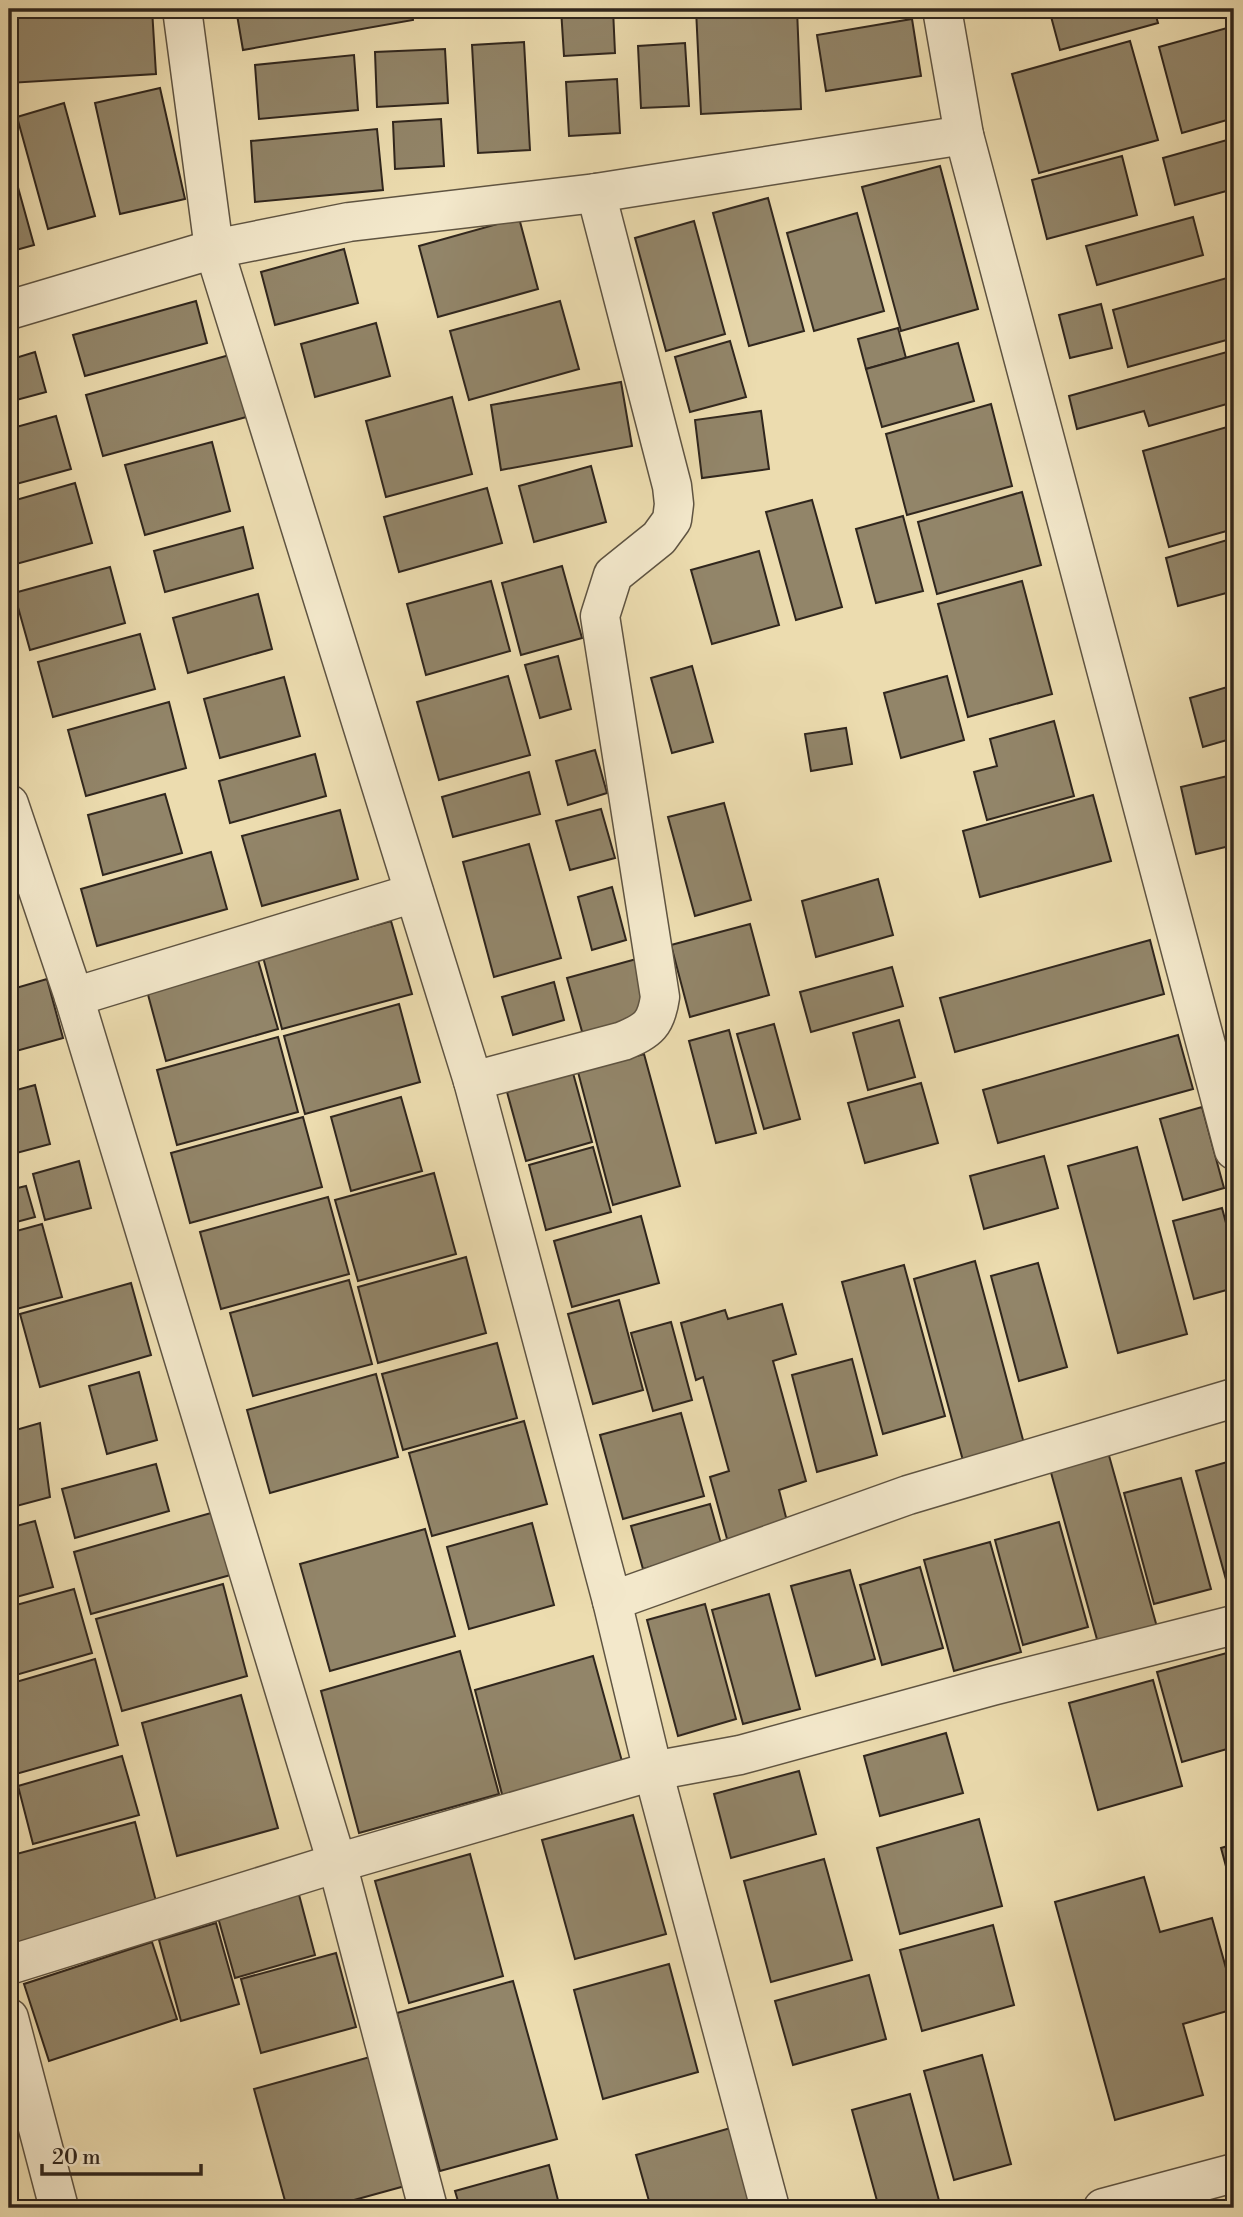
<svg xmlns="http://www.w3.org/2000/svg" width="1243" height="2217" viewBox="0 0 1243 2217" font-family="'Libre Bodoni',serif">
<rect width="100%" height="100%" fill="#ecdcaf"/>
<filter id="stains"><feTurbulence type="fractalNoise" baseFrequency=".00286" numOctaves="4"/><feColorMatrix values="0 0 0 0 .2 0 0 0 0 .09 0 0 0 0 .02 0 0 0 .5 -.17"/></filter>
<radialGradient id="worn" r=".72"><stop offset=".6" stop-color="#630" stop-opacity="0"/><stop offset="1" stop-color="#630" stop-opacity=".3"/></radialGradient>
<!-- building -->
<g fill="#928569" stroke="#30261d" stroke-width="2">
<polygon points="9,9 152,9 156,74 9,83"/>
<polygon points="236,9 412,9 413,20 243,50"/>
<polygon points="561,9 613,9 615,53 564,56"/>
<polygon points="625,9 665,9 665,16 625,18"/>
<polygon points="696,9 797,9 801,109 701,114"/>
<polygon points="1049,9 1154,9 1158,23 1060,50"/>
<polygon points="912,19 921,76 826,91 817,35"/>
<polygon points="1234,26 1234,118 1182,133 1159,47"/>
<polygon points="1130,41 1158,140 1039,173 1012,74"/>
<polygon points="524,42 530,150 478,153 472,45"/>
<polygon points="685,43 689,106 641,108 638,46"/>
<polygon points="445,49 448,103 377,107 375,52"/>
<polygon points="354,55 358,110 259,119 255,65"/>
<polygon points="617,79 620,133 569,136 566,82"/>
<polygon points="160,88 185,199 120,214 95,103"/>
<polygon points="64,103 95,216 48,229 17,117"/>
<polygon points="441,119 444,166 395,169 393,122"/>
<polygon points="377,129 383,190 255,202 251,141"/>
<polygon points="1234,138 1234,189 1175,205 1163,158"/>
<polygon points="9,155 34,245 9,252"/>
<polygon points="1122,156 1137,215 1047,239 1032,180"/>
<polygon points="940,166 978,309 901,331 862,187"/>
<polygon points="768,198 804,331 749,346 713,213"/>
<polygon points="857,213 884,311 814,331 787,233"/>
<polygon points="1193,217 1203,255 1097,285 1086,246"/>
<polygon points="519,218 538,289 438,317 419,246"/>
<polygon points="694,221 725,334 666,351 635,238"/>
<polygon points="344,249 358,303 275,325 261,272"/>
<polygon points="1234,276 1234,338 1128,367 1113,310"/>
<polygon points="196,301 207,343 85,376 73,335"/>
<polygon points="560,301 579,369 469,400 450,331"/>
<polygon points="1101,304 1112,348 1070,358 1059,315"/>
<polygon points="376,323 390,376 315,397 301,344"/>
<polygon points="898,328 906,358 866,369 858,339"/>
<polygon points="730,341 746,397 690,412 675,357"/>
<polygon points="958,343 974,401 882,427 866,369"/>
<polygon points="1234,350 1234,402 1149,426 1144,411 1077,429 1069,396"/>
<polygon points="35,352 46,392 9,402 9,360"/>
<polygon points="233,354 250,416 103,456 86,395"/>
<polygon points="621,382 632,446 501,470 491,405"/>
<polygon points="452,397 472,474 386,497 366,421"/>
<polygon points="991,404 1012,486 907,515 886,434"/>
<polygon points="761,411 769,469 702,478 695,420"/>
<polygon points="56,416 71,469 9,486 9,429"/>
<polygon points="1234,425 1234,529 1169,547 1143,451"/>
<polygon points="212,442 230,511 145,535 125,465"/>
<polygon points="591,466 606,522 534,542 519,486"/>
<polygon points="75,483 92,543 9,566 9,502"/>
<polygon points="487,488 502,543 399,572 384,517"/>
<polygon points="1022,492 1041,565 937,594 918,522"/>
<polygon points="812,500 842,607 796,620 766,512"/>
<polygon points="903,516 923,591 876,603 856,529"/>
<polygon points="243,527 253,568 165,592 154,551"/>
<polygon points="1234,538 1234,591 1178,606 1166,558"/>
<polygon points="759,551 779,625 712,644 691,570"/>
<polygon points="562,566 582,638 521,655 502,583"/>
<polygon points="110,567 125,623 30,650 14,593"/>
<polygon points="491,581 510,651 426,675 407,604"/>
<polygon points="1022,581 1052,694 968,717 938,604"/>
<polygon points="258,594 272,649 188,673 173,618"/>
<polygon points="140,634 155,689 53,717 38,662"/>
<polygon points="558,656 571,709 540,718 525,665"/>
<polygon points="692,666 713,742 672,753 651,678"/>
<polygon points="508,676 530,755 439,780 417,702"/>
<polygon points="947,676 964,740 901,758 884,693"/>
<polygon points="284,677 300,736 220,758 204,699"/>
<polygon points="1234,685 1234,738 1203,747 1190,698"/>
<polygon points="169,702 186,768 86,796 68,730"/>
<polygon points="1054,721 1074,796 987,820 974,772 997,766 990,739"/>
<polygon points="846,728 852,764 811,771 805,734"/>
<polygon points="595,750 607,793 568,805 556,761"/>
<polygon points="315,754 326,796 230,823 219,781"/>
<polygon points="529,772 540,814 453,837 442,797"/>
<polygon points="1232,775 1234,786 1234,845 1196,854 1181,787"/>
<polygon points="165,794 182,853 103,875 88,815"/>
<polygon points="1093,795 1111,861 980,897 963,831"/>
<polygon points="724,803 751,900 695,916 668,817"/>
<polygon points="601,809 615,858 570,870 556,821"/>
<polygon points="340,810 358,879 262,906 242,836"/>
<polygon points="529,844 561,958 494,977 463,862"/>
<polygon points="211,852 227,909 97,946 81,889"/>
<polygon points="878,879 893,935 816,957 802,901"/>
<polygon points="612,887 626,940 592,950 578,897"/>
<polygon points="391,921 412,994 282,1029 263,957"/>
<polygon points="750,924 769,995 690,1017 671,945"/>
<polygon points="1150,940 1164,994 955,1052 940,998"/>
<polygon points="640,958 656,1015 583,1035 567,978"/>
<polygon points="258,960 278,1029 166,1061 147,991"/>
<polygon points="892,967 903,1006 811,1032 800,992"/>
<polygon points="47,979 63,1038 9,1053 9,990"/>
<polygon points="554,982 564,1020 513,1035 502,997"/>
<polygon points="399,1004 420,1082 305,1114 284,1036"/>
<polygon points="899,1020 915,1077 868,1090 853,1033"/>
<polygon points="774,1024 800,1119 764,1129 737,1034"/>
<polygon points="729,1030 756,1133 716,1143 689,1041"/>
<polygon points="1178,1035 1193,1089 998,1143 983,1090"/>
<polygon points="278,1037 298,1112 177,1145 157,1070"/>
<polygon points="644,1054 680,1186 613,1205 578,1072"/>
<polygon points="573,1073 592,1142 526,1161 507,1092"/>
<polygon points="921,1083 938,1143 865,1163 848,1103"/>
<polygon points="35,1085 50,1144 9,1155 9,1092"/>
<polygon points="401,1097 422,1171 351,1191 331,1117"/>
<polygon points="1202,1107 1224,1188 1183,1200 1160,1119"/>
<polygon points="303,1117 322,1187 190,1223 171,1153"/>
<polygon points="593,1147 611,1212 546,1230 529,1165"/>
<polygon points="1137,1147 1187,1334 1118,1353 1068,1166"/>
<polygon points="1044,1156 1058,1208 984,1229 970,1176"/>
<polygon points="79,1161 91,1208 45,1220 33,1174"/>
<polygon points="434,1173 456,1254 358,1281 335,1200"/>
<polygon points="26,1186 35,1217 9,1224 9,1190"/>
<polygon points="328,1197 349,1274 221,1309 200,1232"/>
<polygon points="1222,1208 1234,1253 1234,1288 1194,1299 1173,1221"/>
<polygon points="641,1216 659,1283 572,1307 554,1241"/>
<polygon points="42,1224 62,1297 9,1311 9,1233"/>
<polygon points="466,1257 486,1333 378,1363 358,1287"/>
<polygon points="975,1261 1026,1451 965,1468 914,1279"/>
<polygon points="1038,1263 1067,1367 1019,1381 991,1276"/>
<polygon points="904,1265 945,1416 883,1434 842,1282"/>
<polygon points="349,1280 372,1364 253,1396 230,1313"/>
<polygon points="131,1283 151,1355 40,1387 20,1314"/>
<polygon points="619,1300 643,1390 593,1404 568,1314"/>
<polygon points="782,1304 796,1354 773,1361 806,1481 779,1490 789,1529 729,1546 710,1477 729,1471 703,1377 696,1380 681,1323 725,1310 728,1319"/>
<polygon points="671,1322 692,1400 653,1411 631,1333"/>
<polygon points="497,1343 517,1418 403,1450 382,1374"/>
<polygon points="852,1359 877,1455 817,1472 792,1375"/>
<polygon points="139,1372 157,1440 107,1454 89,1386"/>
<polygon points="376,1374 398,1457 270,1493 247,1410"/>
<polygon points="9,1382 16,1408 9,1410"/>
<polygon points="681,1413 704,1496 623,1519 600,1435"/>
<polygon points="524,1421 547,1504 432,1536 409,1453"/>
<polygon points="40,1423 50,1497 9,1508 9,1432"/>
<polygon points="1108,1452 1157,1627 1098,1643 1050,1469"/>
<polygon points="1234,1460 1234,1593 1230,1594 1196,1471"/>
<polygon points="156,1464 169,1511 75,1538 62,1489"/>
<polygon points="1181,1478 1211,1589 1154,1604 1124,1493"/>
<polygon points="710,1504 722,1547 643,1569 631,1526"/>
<polygon points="218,1511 234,1574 91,1614 74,1552"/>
<polygon points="35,1521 53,1587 9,1599 9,1528"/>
<polygon points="1059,1522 1088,1627 1023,1645 995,1540"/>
<polygon points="532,1523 554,1605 469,1629 447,1547"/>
<polygon points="425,1529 455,1636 330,1671 300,1564"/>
<polygon points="990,1542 1021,1652 954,1671 924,1560"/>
<polygon points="920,1567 943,1648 882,1665 860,1585"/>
<polygon points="850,1570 875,1659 816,1676 791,1586"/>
<polygon points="223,1584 247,1676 122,1711 96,1619"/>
<polygon points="74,1589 92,1653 9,1677 9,1607"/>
<polygon points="769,1594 800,1709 743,1724 712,1610"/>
<polygon points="705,1604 736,1719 678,1736 647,1620"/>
<polygon points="460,1651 499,1794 359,1833 321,1691"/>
<polygon points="1234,1651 1234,1747 1182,1762 1157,1672"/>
<polygon points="593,1656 623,1765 503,1798 475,1690"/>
<polygon points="95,1659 118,1745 9,1776 9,1684"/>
<polygon points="1153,1680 1182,1786 1098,1810 1069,1703"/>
<polygon points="241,1695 278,1828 177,1856 142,1723"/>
<polygon points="946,1733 963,1793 880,1816 864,1756"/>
<polygon points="122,1756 139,1815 33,1844 18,1786"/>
<polygon points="799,1771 816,1834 731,1858 714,1794"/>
<polygon points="633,1815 666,1934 575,1959 542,1840"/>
<polygon points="979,1819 1002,1906 900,1934 877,1848"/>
<polygon points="135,1822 157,1905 15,1944 9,1920 9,1856"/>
<polygon points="1234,1844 1234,1896 1221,1848"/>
<polygon points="470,1854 503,1976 409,2003 375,1881"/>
<polygon points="824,1859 852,1960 771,1982 744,1881"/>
<polygon points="1144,1877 1160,1932 1212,1918 1234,1997 1234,2009 1183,2024 1203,2095 1115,2120 1055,1902"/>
<polygon points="298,1891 315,1955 235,1978 217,1914"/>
<polygon points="216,1923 239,2004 181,2021 159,1940"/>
<polygon points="993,1925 1014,2005 922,2031 900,1950"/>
<polygon points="152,1942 177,2019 49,2061 24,1984"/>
<polygon points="336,1953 356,2027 261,2053 241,1979"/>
<polygon points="669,1964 698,2072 603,2099 574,1990"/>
<polygon points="869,1975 886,2039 793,2065 775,2001"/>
<polygon points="513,1981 557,2139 440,2171 397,2013"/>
<polygon points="982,2055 1011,2164 954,2180 924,2071"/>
<polygon points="370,2057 405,2186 325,2208 287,2208 254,2089"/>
<polygon points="910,2094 940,2204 927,2208 879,2208 852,2110"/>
<polygon points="734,2127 756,2208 651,2208 636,2155"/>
<polygon points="549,2165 560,2208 460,2208 455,2191"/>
</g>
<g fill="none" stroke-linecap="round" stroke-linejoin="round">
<defs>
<g id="minor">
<polyline points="182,9 214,249 473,1081 612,1601 653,1771 770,2208"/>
<polyline points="942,9 964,135 1234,1150"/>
<polyline points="9,310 214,249 349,222 596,193 964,135"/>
<polyline points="9,804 74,997 337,1863 428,2208"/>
<polyline points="74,997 414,893"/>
<path d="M473,1081L623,1041C649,1030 656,1024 660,997L600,616L613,575L659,538L672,520L674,504L672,486L596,193"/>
<polyline points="612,1601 908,1495 1234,1398"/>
<polyline points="9,1965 337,1863 653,1771 740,1755 992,1686 1234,1625"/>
<polyline points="9,2018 59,2208"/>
<polyline points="1103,2208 1234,2173"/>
</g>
</defs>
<!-- minor casing -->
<use href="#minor" stroke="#5f5442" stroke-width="41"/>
<!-- minor -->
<use href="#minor" stroke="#f3e8cb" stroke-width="38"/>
</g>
<!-- margin -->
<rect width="1243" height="2217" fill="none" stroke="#ecdcaf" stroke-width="35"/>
<rect x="10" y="10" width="1222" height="2196" fill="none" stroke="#30261d" stroke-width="3.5"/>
<rect x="18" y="18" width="1208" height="2182" fill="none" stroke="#30261d" stroke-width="2"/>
<!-- scale -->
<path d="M42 2164v10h159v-10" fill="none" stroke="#30261d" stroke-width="3.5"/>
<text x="52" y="2164" font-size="21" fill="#30261d" stroke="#f3e8cb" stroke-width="5" paint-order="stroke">20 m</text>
<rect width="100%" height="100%" filter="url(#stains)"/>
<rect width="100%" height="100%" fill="url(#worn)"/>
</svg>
